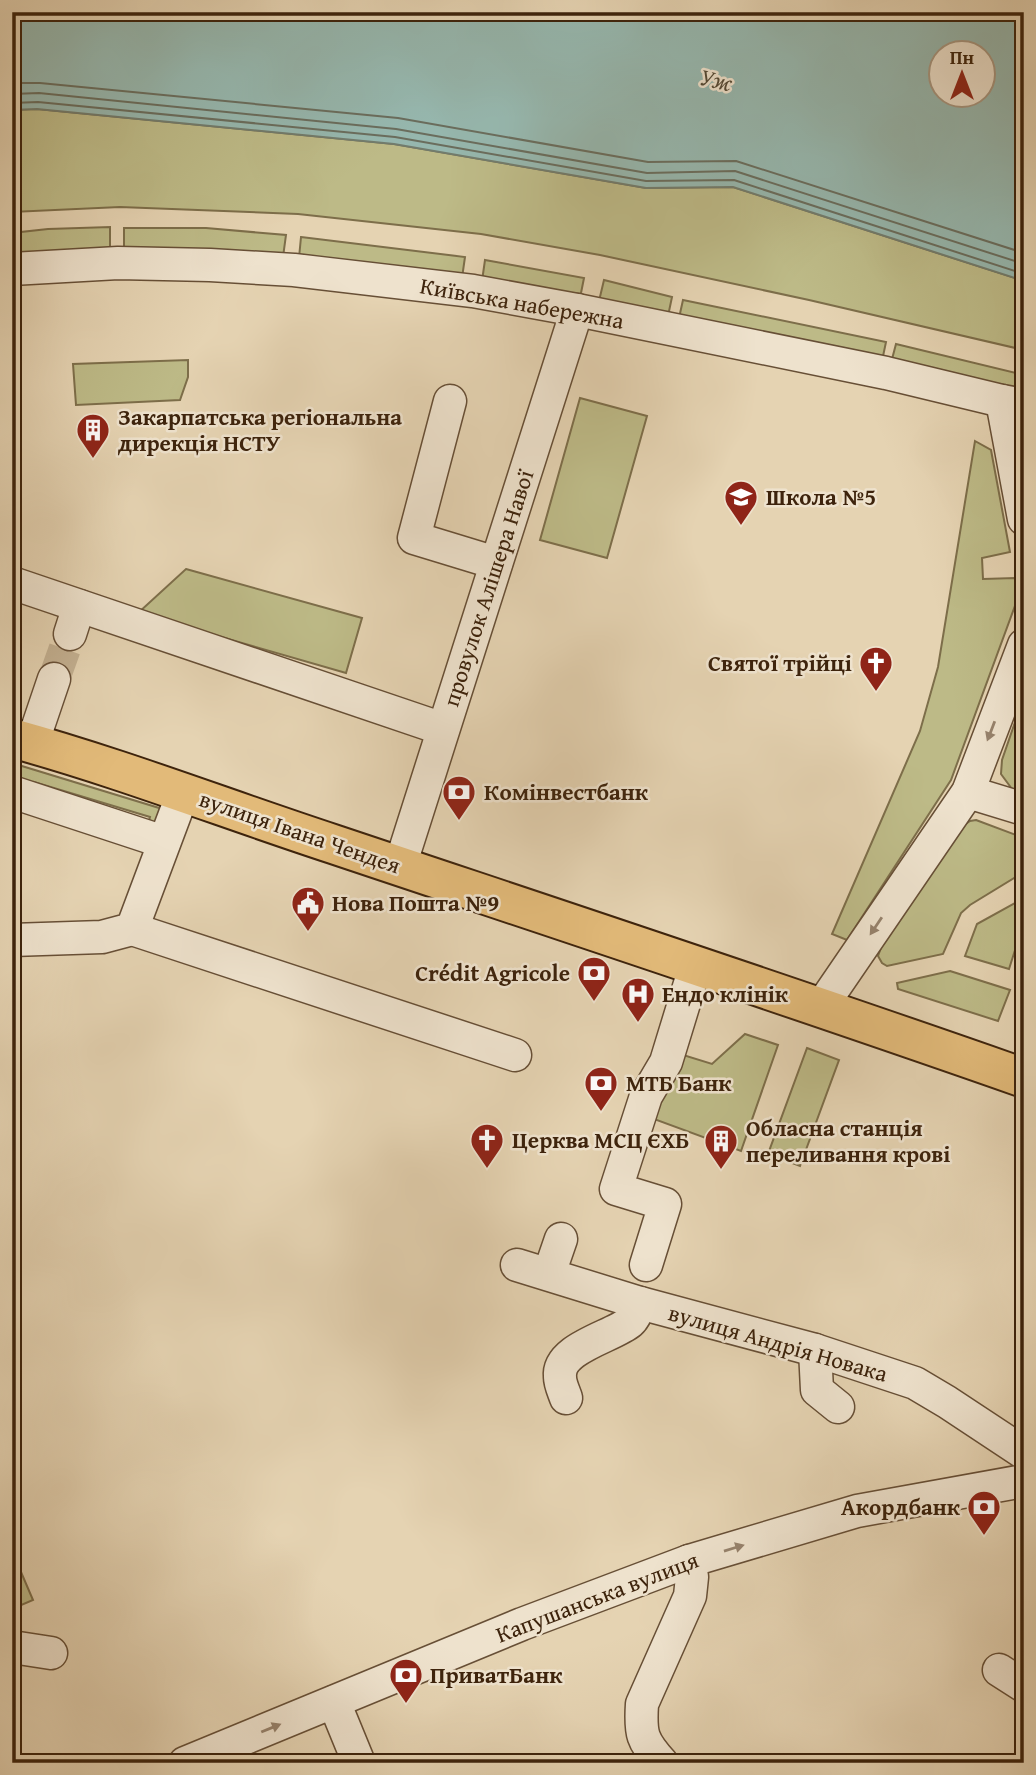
<svg xmlns="http://www.w3.org/2000/svg" width="1036" height="1775" viewBox="0 0 1036 1775" font-family="'Gentium Book Plus',serif">
<rect width="100%" height="100%" fill="#e5d3b2"/>
<filter id="stains"><feTurbulence type="fractalNoise" baseFrequency=".00286" numOctaves="4"/><feColorMatrix values="0 0 0 0 .2 0 0 0 0 .09 0 0 0 0 .02 0 0 0 .5 -.17"/></filter>
<radialGradient id="worn" r=".72"><stop offset=".6" stop-color="#630" stop-opacity="0"/><stop offset="1" stop-color="#630" stop-opacity=".3"/></radialGradient>
<!-- green -->
<g fill="#bdba87" stroke="#7d6e4a" stroke-width="2">
<polygon points="37,109 394,144 646,188 733,187 1024,281 1024,350 809,300 600,255 481,234 298,214 120,207 12,212 12,110"/>
<polygon points="110,227 110,250 12,255 12,233 48,229"/>
<polygon points="124,228 206,228 286,235 283,257 124,251"/>
<polygon points="301,237 465,257 462,278 299,258"/>
<polygon points="485,260 584,278 580,298 482,281"/>
<polygon points="604,280 672,297 668,316 599,301"/>
<polygon points="683,300 886,342 882,361 679,318"/>
<polygon points="896,344 1024,375 1024,391 891,363"/>
<polygon points="188,360 188,377 180,400 76,405 73,364"/>
<polygon points="580,398 647,416 607,558 540,540"/>
<polygon points="975,441 991,450 1010,552 982,558 983,579 1015,578 1019,595 951,780 847,940 832,934 920,731 938,667"/>
<polygon points="186,569 362,618 346,673 138,613"/>
<polygon points="1024,696 1024,793 1012,789 1001,774 1002,760"/>
<polygon points="12,763 169,811 162,833 147,828 150,817 34,782 30,793 12,788"/>
<polygon points="976,820 1024,838 1024,872 970,905 961,913 943,954 887,966 882,963 878,956 882,945 960,828 970,821"/>
<polygon points="1024,898 1024,922 1009,969 965,956 977,924"/>
<polygon points="950,971 1010,990 998,1021 898,989 897,983"/>
<polygon points="745,1034 778,1045 741,1151 643,1115 667,1050 712,1064"/>
<polygon points="807,1048 839,1060 800,1166 768,1154"/>
<polygon points="12,1551 33,1600 12,1609"/>
</g>
<!-- water -->
<path fill="#96b7ae" stroke="#727c6d" stroke-width="2" fill-rule="evenodd" d="M12,12H1005L1024,20V281L733,187L646,188L394,144L37,109L12,110ZM942,52H984V94H942Z"/>
<g fill="none" stroke-linecap="round" stroke-linejoin="round">
<!-- shore -->
<g stroke="#6a6d5d" stroke-width="2">
<polyline points="12,83 40,83 398,118 648,162 736,161 1024,253"/>
<polyline points="12,94 39,93 396,129 647,173 735,171 1024,264"/>
<polyline points="12,103 38,102 395,137 646,181 734,180 1024,274"/>
</g>
<!-- minor-tunnel -->
<polyline stroke="#c3b091" stroke-width="32" stroke-dasharray="32 16" stroke-linecap="butt" points="54,679 70,634"/>
<defs>
<g id="minor">
<polyline points="12,269 118,263 210,265 294,270 473,291 577,310 886,373 1002,401 1024,405"/>
<polyline points="450,401 414,538 496,563"/>
<polyline points="1002,401 1024,519"/>
<polyline points="12,583 443,729"/>
<polyline points="70,634 79,606"/>
<polyline points="32,744 54,679"/>
<polyline points="12,792 164,842"/>
<polyline points="968,792 1024,809"/>
<polyline points="400,866 577,310"/>
<polyline points="132,929 515,1055"/>
<polyline points="12,940 102,937 132,929 183,793"/>
<polyline points="821,1007 968,792 1024,645"/>
<polyline points="517,1265 640,1303 815,1350 915,1383 947,1402 1024,1453"/>
<polyline points="646,1265 665,1204 616,1189 646,1096 666,1062 696,964"/>
<polyline points="549,1274 561,1239"/>
<polyline points="815,1350 817,1390 838,1407"/>
<path d="M566,1398C564,1392 560,1384 560,1377C557,1348 612,1337 630,1322C635,1318 638,1309 640,1303"/>
<polyline points="12,1647 51,1653"/>
<polyline points="999,1670 1024,1686"/>
<polyline points="334,1702 359,1763"/>
<polyline points="185,1763 522,1624 689,1561 857,1511 1023,1481"/>
<path d="M662,1763C642,1741 640,1734 642,1704L690,1596L692,1577L689,1561"/>
</g>
<path id="major" d="M12,738C121,768 226,809 333,844C563,921 794,997 1024,1078"/>
</defs>
<!-- minor casing -->
<use href="#minor" stroke="#674f36" stroke-width="35"/>
<!-- major casing -->
<use href="#major" stroke="#3d230c" stroke-width="42"/>
<!-- minor -->
<use href="#minor" stroke="#eee2cd" stroke-width="32"/>
<!-- major -->
<use href="#major" stroke="#e2ba79" stroke-width="38"/>
</g>
<!-- one-way arrows -->
<defs><path id="oneway-solid" d="M-6-.8H1V-3.2L6.5 0L1 3.2V.8H-6Z" transform="scale(1.75)"/></defs>
<g fill="#96826c">
<use href="#oneway-solid" transform="translate(991 731) rotate(111)"/>
<use href="#oneway-solid" transform="translate(876 926) rotate(124)"/>
<use href="#oneway-solid" transform="translate(734 1548) rotate(-17)"/>
<use href="#oneway-solid" transform="translate(271 1728) rotate(-22)"/>
</g>
<!-- icons -->
<defs>
<symbol id="building-pin" viewBox="-11 -11 22 30"><path d="M0 17L-7.5 6A9.5 9.5 0 1 1 7.5 6Z" fill="#8f2418" stroke="#eee2cd"/><path d="M-4-6H4V6H1V3H-1V6H-4ZM-2.5-4.3h1.7v1.8h-1.7ZM.8-4.3h1.7v1.8H.8ZM-2.5-1h1.7V.8h-1.7ZM.8-1h1.7V.8H.8Z" fill="#fff"/></symbol>
<symbol id="school-pin" viewBox="-11 -11 22 30"><path d="M0 17L-7.5 6A9.5 9.5 0 1 1 7.5 6Z" fill="#8f2418" stroke="#eee2cd"/><path d="M0-5L7-2L0 1L-7-2ZM-4 1L0 2.5L4 1V4Q0 6-4 4Z" fill="#fff"/></symbol>
<symbol id="church-pin" viewBox="-11 -11 22 30"><path d="M0 17L-7.5 6A9.5 9.5 0 1 1 7.5 6Z" fill="#8f2418" stroke="#eee2cd"/><path d="M-1.2-6h2.4v3.5h3.3v2.4h-3.3V6h-2.4V-.1h-3.3v-2.4h3.3Z" fill="#fff"/></symbol>
<symbol id="bank-pin" viewBox="-11 -11 22 30"><path d="M0 17L-7.5 6A9.5 9.5 0 1 1 7.5 6Z" fill="#8f2418" stroke="#eee2cd"/><path d="M-6-4H6V4H-6ZM0-2.3a2.3 2.3 0 1 0 0 4.6a2.3 2.3 0 1 0 0-4.6Z" fill="#fff"/></symbol>
<symbol id="civic-pin" viewBox="-11 -11 22 30"><path d="M0 17L-7.5 6A9.5 9.5 0 1 1 7.5 6Z" fill="#8f2418" stroke="#eee2cd"/><path d="M-.6-6.5H3V-4.5H.6V-3L4-1V1h2V6H-6V1h2V-1L-.6-3ZM-1.2 2.5V6h2.4V2.5Z" fill="#fff"/></symbol>
<symbol id="hospital-pin" viewBox="-11 -11 22 30"><path d="M0 17L-7.5 6A9.5 9.5 0 1 1 7.5 6Z" fill="#8f2418" stroke="#eee2cd"/><path d="M-5-5h3v3.5h4V-5h3V5h-3V1.5h-4V5h-3Z" fill="#fff"/></symbol>
</defs>
<g fill-rule="evenodd">
<use href="#building-pin" x="74" y="411" width="38" height="52"/>
<use href="#school-pin" x="722" y="478" width="38" height="52"/>
<use href="#church-pin" x="857" y="644" width="38" height="52"/>
<use href="#bank-pin" x="440" y="773" width="38" height="52"/>
<use href="#civic-pin" x="289" y="884" width="38" height="52"/>
<use href="#bank-pin" x="575" y="954" width="38" height="52"/>
<use href="#hospital-pin" x="619" y="975" width="38" height="52"/>
<use href="#bank-pin" x="582" y="1064" width="38" height="52"/>
<use href="#church-pin" x="468" y="1121" width="38" height="52"/>
<use href="#building-pin" x="702" y="1122" width="38" height="52"/>
<use href="#bank-pin" x="965" y="1488" width="38" height="52"/>
<use href="#bank-pin" x="387" y="1656" width="38" height="52"/>
</g>
<g text-anchor="middle" stroke-width="5" stroke-linejoin="round" paint-order="stroke">
<!-- street labels -->
<g font-size="23" fill="#3d230c" stroke="#eee2cd">
<text transform="translate(522 303) rotate(10)" y="8">Київська набережна</text>
<text transform="translate(488 588) rotate(-72)" y="8">провулок Алішера Навої</text>
<text transform="translate(300 832) rotate(19)" y="8">вулиця Івана Чендея</text>
<text transform="translate(778 1343) rotate(16)" y="8">вулиця Андрія Новака</text>
<text transform="translate(597 1597) rotate(-21)" y="8">Капушанська вулиця</text>
</g>
<!-- poi labels -->
<g font-size="23" font-weight="bold" fill="#3d230c" stroke="#eee2cd" text-anchor="start">
<text x="118" y="425">Закарпатська регіональна<tspan x="118" dy="26">дирекція НСТУ</tspan></text>
<text x="766" y="505">Школа №5</text>
<text x="852" y="671" text-anchor="end">Святої трійці</text>
<text x="484" y="800">Комінвестбанк</text>
<text x="332" y="911">Нова Пошта №9</text>
<text x="570" y="981" text-anchor="end">Crédit Agricole</text>
<text x="662" y="1002">Ендо клінік</text>
<text x="626" y="1091">МТБ Банк</text>
<text x="746" y="1136">Обласна станція<tspan x="746" dy="26">переливання крові</tspan></text>
<text x="512" y="1148">Церква МСЦ ЄХБ</text>
<text x="960" y="1515" text-anchor="end">Акордбанк</text>
<text x="430" y="1683">ПриватБанк</text>
</g>
<!-- water labels -->
<g font-size="24" font-style="italic" fill="#534834" stroke="#eee2cd">
<text transform="translate(716 80) rotate(13)" y="8">Уж</text>
</g>
</g>
<!-- margin -->
<rect width="1036" height="1775" fill="none" stroke="#e5d3b2" stroke-width="42"/>
<rect x="14" y="14" width="1008" height="1747" fill="none" stroke="#3d230c" stroke-width="3.5"/>
<rect x="21" y="21" width="994" height="1733" fill="none" stroke="#3d230c" stroke-width="2"/>
<!-- north arrow -->
<g transform="translate(962 74)"><circle r="33" fill="#eee2cd" stroke="#a79680" stroke-width="2"/>
<path d="M0-5L12 26L0 18L-12 26Z" fill="#8f2418"/>
<text y="-10" font-size="19" font-weight="bold" text-anchor="middle" fill="#3d230c">Пн</text>
</g>
<rect width="100%" height="100%" filter="url(#stains)"/>
<rect width="100%" height="100%" fill="url(#worn)"/>
</svg>
